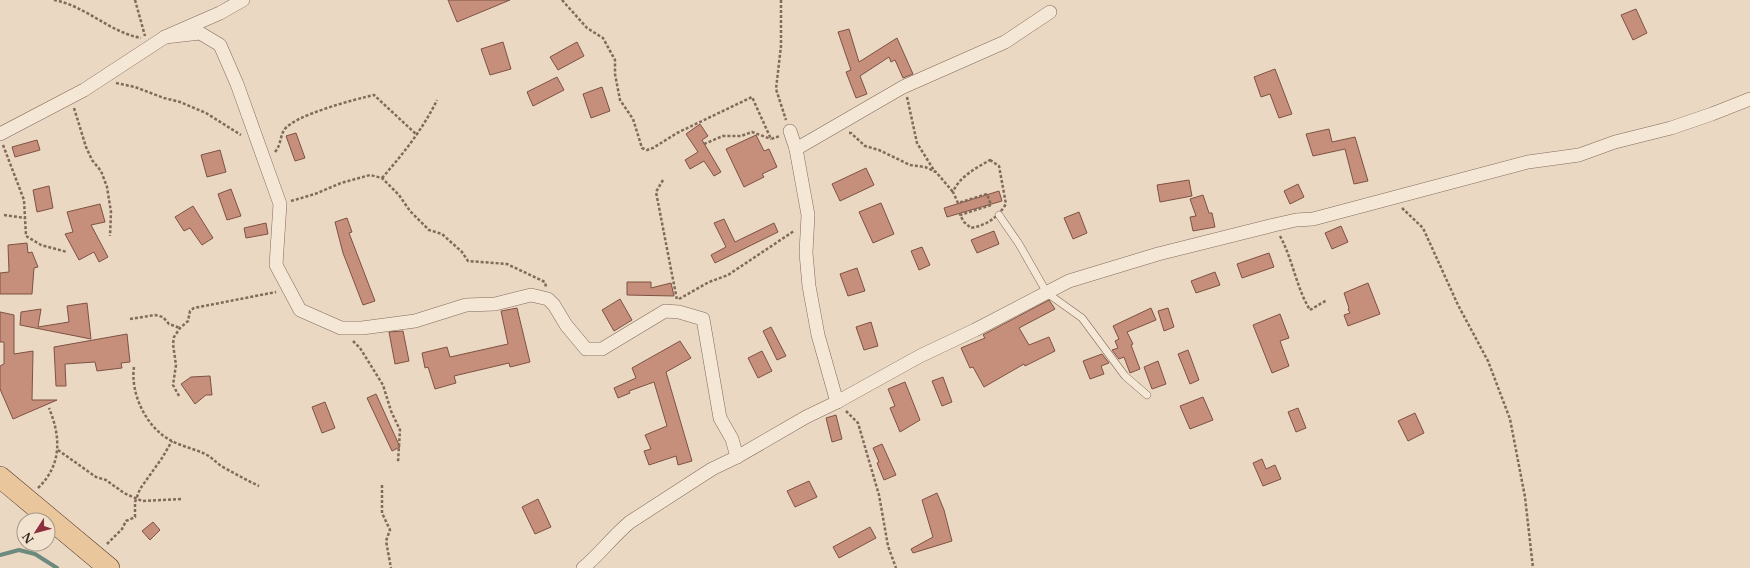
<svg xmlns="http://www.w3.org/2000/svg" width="1750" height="568" viewBox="0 0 1750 568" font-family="'Libre Baskerville',serif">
<rect width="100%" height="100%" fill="#ead8c2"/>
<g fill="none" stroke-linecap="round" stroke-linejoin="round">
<!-- stream -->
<polyline stroke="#6c8a7e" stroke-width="4" points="0,555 19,550 35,554 57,568"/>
</g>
<!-- building -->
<g fill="#c58f7b" stroke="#7f5243">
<polygon points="448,0 510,0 457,22"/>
<polygon points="1636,9 1647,33 1633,40 1621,15"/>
<polygon points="849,29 859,62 897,38 913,74 903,78 895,60 891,62 889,57 860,76 867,94 856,98 846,72 851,70 838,32"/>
<polygon points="503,42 511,69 490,75 481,49"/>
<polygon points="577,42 584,56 558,70 550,57"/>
<polygon points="1275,69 1292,114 1279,118 1270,94 1261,97 1254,77"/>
<polygon points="557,77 564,90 533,106 527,92"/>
<polygon points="602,87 610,111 591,118 583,94"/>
<polygon points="700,124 708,136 702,140 721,172 714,176 704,161 690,169 685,160 698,152 686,134"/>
<polygon points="1329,129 1332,142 1355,137 1368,181 1354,184 1345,149 1313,156 1306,134"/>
<polygon points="296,133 305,158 295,161 286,136"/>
<polygon points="756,135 764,151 769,149 777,167 762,174 764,177 744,187 726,149"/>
<polygon points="37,140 40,150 15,157 12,147"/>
<polygon points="220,150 226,172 207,177 201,155"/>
<polygon points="866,168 874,185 840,201 832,184"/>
<polygon points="1189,180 1192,196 1160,202 1157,185"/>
<polygon points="1298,184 1304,197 1290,204 1284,191"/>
<polygon points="49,186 53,208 37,212 33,190"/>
<polygon points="231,189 241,216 227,220 218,194"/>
<polygon points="999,191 1002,201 947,217 944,208"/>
<polygon points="1203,195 1209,213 1212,213 1215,227 1193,231 1190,217 1196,216 1190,199"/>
<polygon points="881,203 894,234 873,243 859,212"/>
<polygon points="100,204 105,222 91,225 108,257 99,262 94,252 79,260 65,234 73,232 67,212"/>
<polygon points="193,206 213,238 202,245 190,228 184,231 175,217"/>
<polygon points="1079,212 1087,233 1073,239 1064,218"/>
<polygon points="347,218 352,232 349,233 375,301 363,305 343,253 335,222"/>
<polygon points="724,219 735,242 774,223 778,232 715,263 711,255 726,247 714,223"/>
<polygon points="266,223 268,234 246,238 244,228"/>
<polygon points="1341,226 1348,242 1332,249 1325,233"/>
<polygon points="994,231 999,244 977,253 971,240"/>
<polygon points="27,243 28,253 32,252 38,267 34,268 32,294 0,294 0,273 9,272 8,245"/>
<polygon points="922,247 930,265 919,270 911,251"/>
<polygon points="1269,253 1274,267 1242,278 1237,264"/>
<polygon points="857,268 865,291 848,296 840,274"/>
<polygon points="1215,272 1220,285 1196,293 1191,281"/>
<polygon points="627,282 651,282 651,288 671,283 674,296 627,295"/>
<polygon points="1368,283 1380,314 1348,326 1344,315 1350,313 1348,309 1349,308 1344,293"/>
<polygon points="620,299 632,320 614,331 602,310"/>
<polygon points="1049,300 1055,309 1019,328 1029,345 1049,337 1055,351 1025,366 1024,364 984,387 973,367 970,368 961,348 985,338 983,335"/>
<polygon points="87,303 91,339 20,325 21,312 41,309 38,327 69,322 67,306"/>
<polygon points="517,308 530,362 510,367 509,363 454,376 456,383 435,389 428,367 425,368 422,353 447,347 450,357 508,344 501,311"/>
<polygon points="1151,308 1156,320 1127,332 1133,344 1131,345 1140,369 1130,373 1124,357 1119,359 1112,350 1118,348 1115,341 1119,339 1113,326"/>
<polygon points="1168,308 1174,327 1164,331 1158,311"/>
<polygon points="0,312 14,315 14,354 33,351 32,400 57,400 13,419 0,389 0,366 4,364 4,342 0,342"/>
<polygon points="1280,314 1289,338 1280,341 1289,366 1272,373 1253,325"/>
<polygon points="871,322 878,346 864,350 856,327"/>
<polygon points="771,327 786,356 777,360 763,331"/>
<polygon points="403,331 409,361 395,364 389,332"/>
<polygon points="127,334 130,362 121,363 122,368 97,371 95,362 65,364 66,386 56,386 54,347"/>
<polygon points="680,341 691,358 666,372 692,461 678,465 676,456 649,465 644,451 651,449 645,435 667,426 654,382 629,391 630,393 618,398 614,388 636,378 632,368"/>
<polygon points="1188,350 1199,380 1190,384 1178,354"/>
<polygon points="762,351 772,371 758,378 748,358"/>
<polygon points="1102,354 1109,363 1101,366 1104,374 1090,379 1083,361"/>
<polygon points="1158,361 1166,384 1152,389 1144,367"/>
<polygon points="210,376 212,395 206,395 195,404 181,384 191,377"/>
<polygon points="943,377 952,402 942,406 932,381"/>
<polygon points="905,382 920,420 900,432 890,408 895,406 888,389"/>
<polygon points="376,394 400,447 392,451 367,398"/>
<polygon points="1203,397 1213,420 1190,429 1180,406"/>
<polygon points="325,402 335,428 322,433 312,407"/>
<polygon points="1298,408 1306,428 1296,432 1288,412"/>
<polygon points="1415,413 1424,433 1408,441 1398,421"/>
<polygon points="836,415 842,439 832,442 826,418"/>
<polygon points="882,444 896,475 884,480 877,463 879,462 873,448"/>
<polygon points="1262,459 1266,469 1275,465 1281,479 1263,486 1253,463"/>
<polygon points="809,481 817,497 795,507 787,491"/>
<polygon points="937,493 944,510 952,541 913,553 911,549 933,537 922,500"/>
<polygon points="538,499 551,527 535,534 522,507"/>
<polygon points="153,522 160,530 150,540 142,531"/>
<polygon points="870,527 876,538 839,558 833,547"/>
</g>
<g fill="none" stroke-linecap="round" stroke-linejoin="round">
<defs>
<polyline id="service" points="999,215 1019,244 1047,293 1082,318 1125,376 1147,395"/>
<g id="minor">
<polyline points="165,37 200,33 220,45 237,84 280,204 276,265 300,310 341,328 362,328 415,321 466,305 495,304 531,295 548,299 554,305 566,325 586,349 602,349 665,311 679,312 703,319 720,418 732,439 737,457"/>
<polyline points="790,131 796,149 808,215 806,253 809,286 818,335 837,402"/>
<polyline points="0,134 84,90 165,37 220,13 243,0"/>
<polyline points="796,149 903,87 1005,42 1050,12"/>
<path d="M583,568C600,554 613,536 630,522L712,469L737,457L806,417L837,402L920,356L975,330L1069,281L1158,254L1274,225L1296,220L1313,219L1528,162L1579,155L1615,142L1671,128L1712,114L1750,99"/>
</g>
<polyline id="primary" points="0,477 109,568"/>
</defs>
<!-- service casing -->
<use href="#service" stroke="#826a5b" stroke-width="8"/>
<!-- minor casing -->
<use href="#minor" stroke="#826a5b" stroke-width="14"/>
<!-- primary casing -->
<use href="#primary" stroke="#50392f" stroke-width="22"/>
<!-- path -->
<g stroke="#826a5b" stroke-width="2.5" stroke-dasharray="3 2" stroke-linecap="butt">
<path d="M54,0C86,6 109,32 141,38"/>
<polyline points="135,0 145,36"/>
<polyline points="562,0 587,28 603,38 615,60 615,74 620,100 633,119 642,148 647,150 653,148 677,133 752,97 771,139 780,136"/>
<polyline points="781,0 781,46 776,89 786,120"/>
<polyline points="116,83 135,87 164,98 180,102 206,113 241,135"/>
<polyline points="907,97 917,143 935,172"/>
<polyline points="74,108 86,147 92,160 101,171 107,187 111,212 110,236"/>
<polyline points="849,133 851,133 865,146 879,150 910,165 925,167 936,172 953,192"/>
<polyline points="704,144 723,136 741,136 752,132 771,139"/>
<polyline points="3,145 24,200 26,236 41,245 67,252"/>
<path d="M275,152C281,145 280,137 284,130C294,115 356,99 374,95L417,135"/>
<path d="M990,160L999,166L1006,204C997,218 987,225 971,228L964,222L960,215L991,205L987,194L958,203L953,192C959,177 976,168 990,160Z"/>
<path d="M382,178C403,154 423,129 437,100"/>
<polyline points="663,180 656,192 677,300"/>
<polyline points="291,201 315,194 341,183 370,175 382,178 399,195 410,211 429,230 442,234 462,252 468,261 507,264 545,282 546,287"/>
<polyline points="1402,208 1423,228 1458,305 1488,361 1510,419 1525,497 1533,568"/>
<polyline points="4,215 25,218"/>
<path d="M1280,236C1293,260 1296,287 1310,310L1327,300"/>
<polyline points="679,299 709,282 728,275 794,231"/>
<polyline points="130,319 155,315 163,317 169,324 180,328"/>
<polyline points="353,341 360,348 383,385 391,411 400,430 398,462"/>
<path d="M134,367C130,394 147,429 172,441C183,447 196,449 207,455C212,458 216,462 221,466C234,473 246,480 259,486"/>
<polyline points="179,396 173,385 176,365 173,344 174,337 180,328 188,321 190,311 194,308 276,292"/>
<polyline points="846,411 858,423 879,495 888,546 896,568"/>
<polyline points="58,450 96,477 106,480 124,493 142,501 183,499"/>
<polyline points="382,485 382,513 390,530 386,541 391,568"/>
<path d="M38,488C62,465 61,437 49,408"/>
<polyline points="107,544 122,529 126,521 135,517 135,502 140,489 162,458 172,441"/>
</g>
<!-- service -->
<use href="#service" stroke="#f5e7d5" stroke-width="7"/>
<!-- minor -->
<use href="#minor" stroke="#f5e7d5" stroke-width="13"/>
<!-- primary -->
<use href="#primary" stroke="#eac69d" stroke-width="21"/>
</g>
<!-- north arrow -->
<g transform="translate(36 532) rotate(234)"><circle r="19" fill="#f2e3d1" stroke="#a69789"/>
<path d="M0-3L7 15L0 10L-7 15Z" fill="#8c303f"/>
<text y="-6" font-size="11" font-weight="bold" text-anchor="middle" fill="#33251e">N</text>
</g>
</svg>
